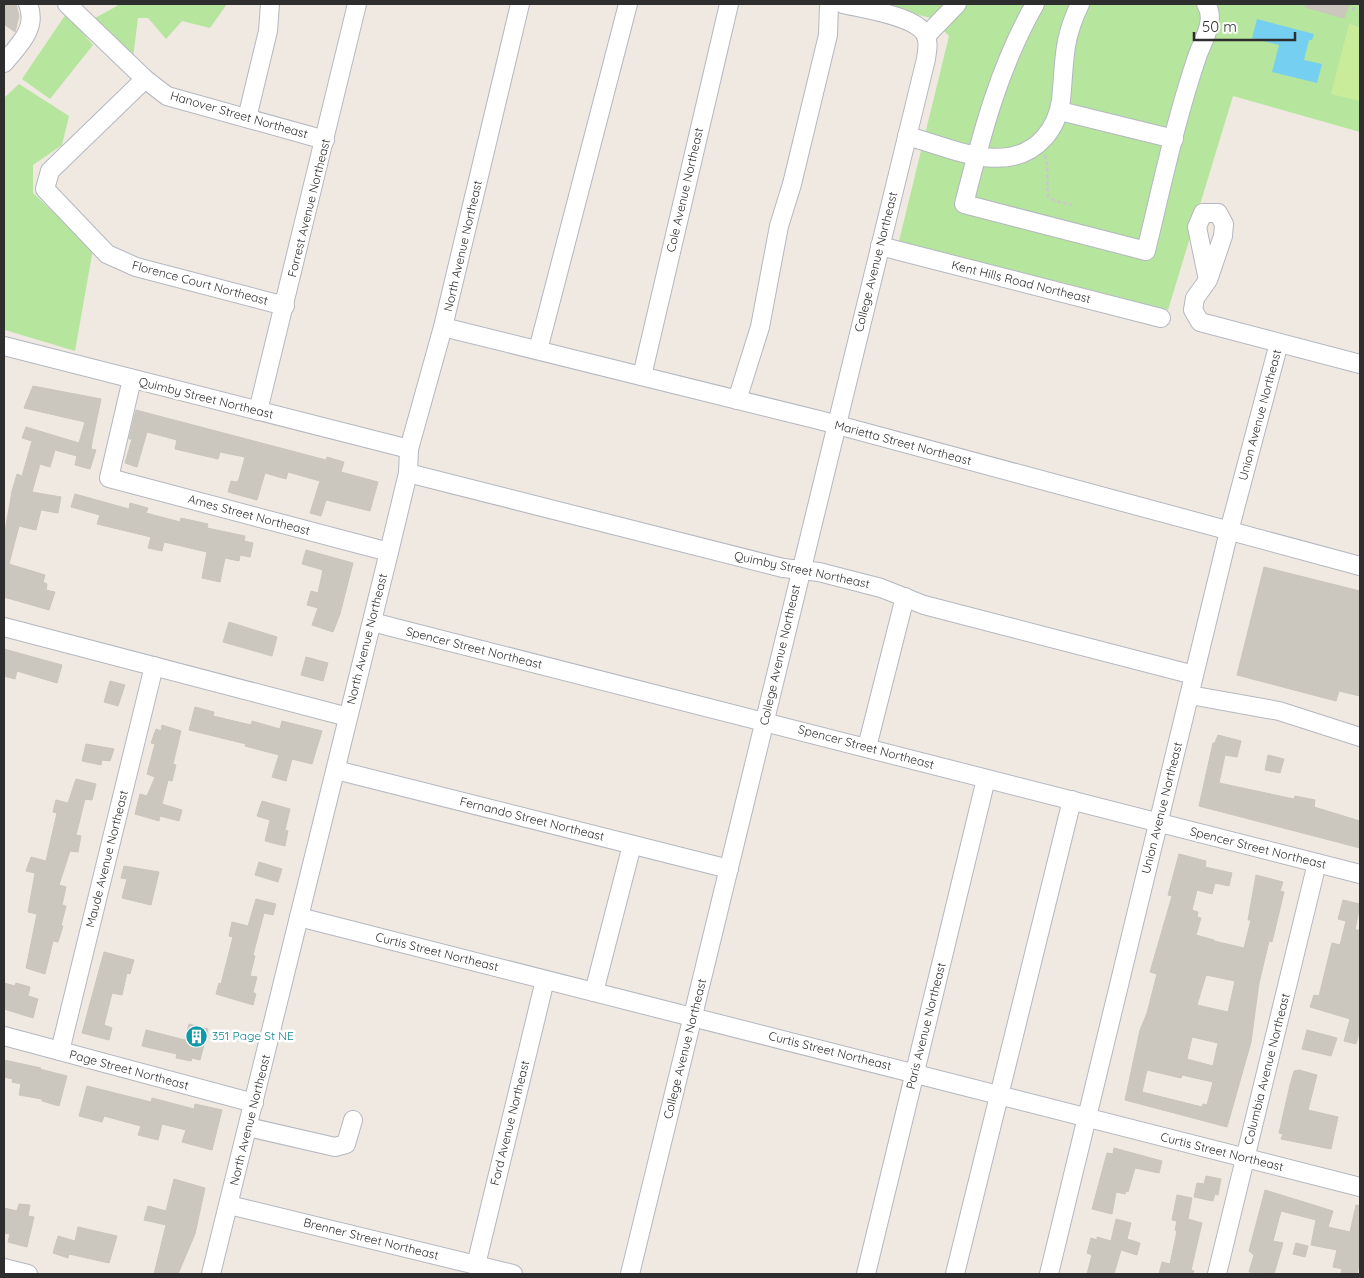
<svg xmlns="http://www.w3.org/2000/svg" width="1364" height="1278" viewBox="0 0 1364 1278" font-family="Quicksand,sans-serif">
<rect width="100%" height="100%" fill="#efe9e1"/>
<!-- green -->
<g fill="#b6e59e">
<polygon points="117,4 227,4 210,28 182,21 166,39 148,18 138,18 133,58 95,18 117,6"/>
<polygon points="874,4 1360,4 1360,132 1233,96 1168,310 899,241 949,36 931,18"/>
<polygon points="66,14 93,45 50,99 22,79"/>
<polygon points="19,84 69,116 62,145 33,165 33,193 93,249 75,351 5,330 4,98"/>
</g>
<!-- pitch -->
<polygon fill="#c9ec9a" points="1349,24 1360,27 1360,101 1331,94"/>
<!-- water -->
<polygon fill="#75cff0" points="1257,19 1314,34 1312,40 1309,40 1304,60 1322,64 1317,83 1272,72 1279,45 1252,38"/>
<!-- building -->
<g fill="#cbc7bf" stroke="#cbc5ba" fill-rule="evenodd">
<polygon points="4,4 16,4 19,16 15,32 4,24"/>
<polygon points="1305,4 1349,4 1344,18 1305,7"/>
<polygon points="33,386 101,399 92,442 91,449 96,450 90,469 75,465 77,456 55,450 50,467 40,464 32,492 61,497 58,513 41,510 36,530 19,526 9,564 45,575 43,582 47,584 46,590 55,592 49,610 4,597 4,537 12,491 17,474 22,476 32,441 22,438 26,427 79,443 85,422 24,408"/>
<polygon points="136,410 326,460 327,457 344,462 341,472 378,482 370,511 326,500 321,516 310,513 320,481 288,472 286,479 265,473 257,500 228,492 231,481 237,482 239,479 245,457 220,452 218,459 175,449 177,440 147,432 137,467 125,463 132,439 129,439"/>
<polygon points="75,494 129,509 130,503 148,508 146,513 180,522 181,518 208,524 207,528 245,536 244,541 253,543 250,557 240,555 239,561 225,558 220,582 202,578 207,552 164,542 162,551 148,548 151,537 97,524 100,515 71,507"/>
<polygon points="306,550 353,563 340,614 333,632 312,625 318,608 307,605 311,591 318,593 323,570 302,564"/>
<polygon points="1264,567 1360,591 1360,696 1339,691 1336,701 1237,675"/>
<polygon points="229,622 277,637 272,656 223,642"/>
<polygon points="4,649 62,665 57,683 17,671 15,679 4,676"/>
<polygon points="306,657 328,663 323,681 301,675"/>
<polygon points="110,681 125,685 118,706 104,702"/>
<polygon points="195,707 214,712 213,716 251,725 252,721 280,729 282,721 322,731 312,764 292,759 286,781 272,777 279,755 245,746 246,744 189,730"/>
<polygon points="162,725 181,731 173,764 176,765 172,781 168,780 162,804 182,810 179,821 160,816 159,821 135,814 140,794 147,796 155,777 147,774 155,744 151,743 156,729 161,731"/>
<polygon points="1218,735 1241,741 1237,757 1225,755 1219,783 1294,799 1295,796 1315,800 1314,807 1360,821 1360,848 1199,806 1213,743 1215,743"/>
<polygon points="86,744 114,749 110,761 102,760 101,765 82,761"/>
<polygon points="1268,755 1284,759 1280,773 1265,770"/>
<polygon points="76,779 96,784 92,800 85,799 76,835 81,836 78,852 70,851 59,885 66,887 62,905 66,906 61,926 63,926 58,942 53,941 45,974 26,968 37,914 28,912 35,873 26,871 31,857 46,861 57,813 53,812 56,800 68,803"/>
<polygon points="262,801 290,809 285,830 288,831 285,846 265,841 270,820 257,816"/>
<path d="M1179,854L1206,861L1205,867L1232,873L1229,886L1215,883L1212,894L1197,890L1192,910L1198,912L1197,917L1201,918L1196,935L1214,940V941L1244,948L1251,920H1248L1256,875L1283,882L1280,891L1284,892L1272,942L1269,941L1259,983L1251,1042L1227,1127L1125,1100L1140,1030L1147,1013L1157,974L1150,972L1172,896L1168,895ZM1206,975L1235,981L1228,1012L1197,1005ZM1192,1037L1218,1043L1213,1066L1187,1059ZM1147,1070L1181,1078L1182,1075L1213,1082L1207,1105L1203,1104L1202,1107L1142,1092Z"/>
<polygon points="259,862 282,869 278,882 255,875"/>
<polygon points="124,866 159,872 151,905 122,898 127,879 121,878"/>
<polygon points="256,899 276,904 273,915 264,913 253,955 255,956 250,976 257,977 253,992 256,994 253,1005 216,994 219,983 221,984 233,937 229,936 232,922 248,926"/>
<polygon points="1343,900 1360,904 1355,930 1360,930 1360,1030 1356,1044 1344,1041 1350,1019 1310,1007 1314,995 1319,996 1332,943 1340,945 1346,921 1338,919"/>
<polygon points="104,952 134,960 130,974 127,973 122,995 112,993 104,1025 112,1028 109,1040 82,1033"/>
<polygon points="4,983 15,986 16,983 30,987 28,996 38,999 33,1018 4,1009"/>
<polygon points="189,1024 208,1029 200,1060 192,1058 191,1061 176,1058 177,1054 142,1046 146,1030 185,1040"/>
<polygon points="1307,1030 1337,1038 1331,1056 1302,1049"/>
<polygon points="4,1060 41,1068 40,1069 67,1076 59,1106 42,1101 42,1099 19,1095 21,1084 12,1082 13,1079 4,1077"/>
<polygon points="1299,1070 1317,1075 1308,1110 1338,1117 1331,1149 1281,1139 1283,1134 1279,1133 1290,1085 1294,1071"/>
<polygon points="87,1086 151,1102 152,1098 194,1109 195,1104 222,1110 212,1150 182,1142 186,1130 162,1124 158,1140 138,1135 141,1126 104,1116 102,1122 79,1116"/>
<polygon points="1114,1148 1162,1161 1159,1173 1135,1168 1128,1192 1126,1191 1125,1194 1116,1192 1112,1214 1092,1209 1107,1153 1113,1154"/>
<polygon points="1206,1176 1221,1179 1218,1195 1215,1194 1213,1201 1194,1197 1197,1183 1204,1184"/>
<polygon points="174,1179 205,1188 195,1234 178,1274 154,1274 166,1225 144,1220 148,1206 166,1211"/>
<polygon points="1265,1190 1333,1211 1328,1227 1350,1232 1356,1205 1360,1206 1360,1261 1357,1274 1341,1273 1342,1269 1333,1267 1337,1250 1311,1245 1316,1220 1281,1211 1273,1241 1283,1243 1274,1274 1249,1272 1254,1255 1249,1251"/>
<polygon points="1177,1195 1192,1198 1188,1219 1202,1223 1191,1270 1194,1271 1193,1274 1159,1274 1162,1262 1170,1264 1177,1231 1175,1230 1177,1221 1172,1220"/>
<polygon points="19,1204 30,1205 28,1216 34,1217 27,1247 8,1242 10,1234 4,1233 4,1208 17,1211"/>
<polygon points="1116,1219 1131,1223 1127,1239 1140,1243 1137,1255 1121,1250 1114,1274 1087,1274 1092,1255 1087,1253 1091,1238 1097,1240 1097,1237 1111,1241"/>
<polygon points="78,1227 117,1236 109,1263 69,1254 68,1258 53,1253 58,1236 75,1241"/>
<polygon points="1296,1243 1308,1246 1305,1257 1293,1254"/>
</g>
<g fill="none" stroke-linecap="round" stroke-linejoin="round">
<defs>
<g id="minor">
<polyline points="67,4 145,79 167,96 325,140"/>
<path d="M1035,4C999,67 982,133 964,204L1146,251C1162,185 1176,118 1198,54C1204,39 1216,19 1206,4"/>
<polyline points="926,36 957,4"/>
<path d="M4,63C19,45 38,28 28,4"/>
<polyline points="145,79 50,171 45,189 107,254 136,267 285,306"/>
<polyline points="1060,111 1174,139"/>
<polyline points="247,118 268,31 270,4"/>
<path d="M907,136C950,147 1008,178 1044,138C1053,128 1059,114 1061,100C1065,61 1062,41 1080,4"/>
<polyline points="880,246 1161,318"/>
<polyline points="1208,280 1223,236 1224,224 1218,213 1203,213 1197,227 1208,280 1195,298 1193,310 1200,322 1360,364"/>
<polyline points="443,327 819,420 1360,566"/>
<polyline points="4,346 409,449"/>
<polyline points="538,350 628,4"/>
<polyline points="642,376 729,4"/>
<polyline points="132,379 109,478 389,552"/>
<polyline points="737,400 760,327 779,226 792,184 828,35 829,4"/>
<polyline points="258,411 357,4"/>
<polyline points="408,473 783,568 819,572 881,588 924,605 1194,675"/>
<polyline points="372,622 1360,874"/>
<polyline points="4,627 348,717"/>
<polyline points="1190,695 1279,711 1360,737"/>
<polyline points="867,747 905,597"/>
<polyline points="336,770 729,869"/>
<polyline points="299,917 1360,1187"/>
<polyline points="594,992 632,845"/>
<polyline points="4,1036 254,1103"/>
<polyline points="60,1051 154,666"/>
<polyline points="248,1127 335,1147 346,1144 353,1120"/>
<polyline points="229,1205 513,1274"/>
<polyline points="476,1265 545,980"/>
<polyline points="4,1268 28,1274"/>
<polyline points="211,1274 389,552 408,473 409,449 443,327 520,4"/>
<path d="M630,1274L926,59C927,51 929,43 926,36C918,16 863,9 843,4"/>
<polyline points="866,1274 986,779"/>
<polyline points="955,1274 1072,800"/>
<polyline points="1049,1274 1229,531 1279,343"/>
<polyline points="1217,1274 1317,863"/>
</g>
</defs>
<!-- minor casing -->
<use href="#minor" stroke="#b4b7c1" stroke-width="20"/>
<!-- path -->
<g stroke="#c9c9c9" stroke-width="2.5" stroke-dasharray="4 2.5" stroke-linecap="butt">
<polyline points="1353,11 1355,4"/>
<polyline points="1045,155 1047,162 1048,196 1055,201 1072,205"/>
</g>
<!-- minor -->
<use href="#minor" stroke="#fff" stroke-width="18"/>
</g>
<!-- icons -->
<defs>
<symbol id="building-disc" viewBox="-11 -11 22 22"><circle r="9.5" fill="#0f9aa8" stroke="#fff"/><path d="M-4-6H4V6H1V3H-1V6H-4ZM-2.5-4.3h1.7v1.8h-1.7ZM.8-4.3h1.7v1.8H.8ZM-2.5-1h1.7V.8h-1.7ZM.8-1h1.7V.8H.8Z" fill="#fff"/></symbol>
</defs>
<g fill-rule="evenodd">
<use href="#building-disc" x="184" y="1024" width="25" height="25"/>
</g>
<g text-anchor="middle" stroke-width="5" stroke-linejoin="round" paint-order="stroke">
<!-- street labels -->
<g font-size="12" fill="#2e2e2e" stroke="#fff">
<text transform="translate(239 115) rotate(16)" y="4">Hanover Street Northeast</text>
<text transform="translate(685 190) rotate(-77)" y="4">Cole Avenue Northeast</text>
<text transform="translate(309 208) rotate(-76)" y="4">Forrest Avenue Northeast</text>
<text transform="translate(463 246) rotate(-77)" y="4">North Avenue Northeast</text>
<text transform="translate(876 262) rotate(-76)" y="4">College Avenue Northeast</text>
<text transform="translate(1021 282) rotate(14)" y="4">Kent Hills Road Northeast</text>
<text transform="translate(200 283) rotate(15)" y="4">Florence Court Northeast</text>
<text transform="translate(206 398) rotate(14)" y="4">Quimby Street Northeast</text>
<text transform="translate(1260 415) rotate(-75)" y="4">Union Avenue Northeast</text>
<text transform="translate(903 443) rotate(15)" y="4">Marietta Street Northeast</text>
<text transform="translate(249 515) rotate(15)" y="4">Ames Street Northeast</text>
<text transform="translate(802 570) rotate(12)" y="4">Quimby Street Northeast</text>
<text transform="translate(367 639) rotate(-76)" y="4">North Avenue Northeast</text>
<text transform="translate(474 648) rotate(14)" y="4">Spencer Street Northeast</text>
<text transform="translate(780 655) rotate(-77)" y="4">College Avenue Northeast</text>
<text transform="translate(866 747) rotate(15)" y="4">Spencer Street Northeast</text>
<text transform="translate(1162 808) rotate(-76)" y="4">Union Avenue Northeast</text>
<text transform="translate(532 819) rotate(14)" y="4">Fernando Street Northeast</text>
<text transform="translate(1258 848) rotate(14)" y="4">Spencer Street Northeast</text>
<text transform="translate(107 859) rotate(-76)" y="4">Maude Avenue Northeast</text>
<text transform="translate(437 952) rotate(14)" y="4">Curtis Street Northeast</text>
<text transform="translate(926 1026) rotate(-76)" y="4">Paris Avenue Northeast</text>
<text transform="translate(685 1049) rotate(-76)" y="4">College Avenue Northeast</text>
<text transform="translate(830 1051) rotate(14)" y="4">Curtis Street Northeast</text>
<text transform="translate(1267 1069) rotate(-76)" y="4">Columbia Avenue Northeast</text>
<text transform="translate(129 1070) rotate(15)" y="4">Page Street Northeast</text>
<text transform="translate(250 1120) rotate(-76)" y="4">North Avenue Northeast</text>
<text transform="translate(510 1123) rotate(-76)" y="4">Ford Avenue Northeast</text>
<text transform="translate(1222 1152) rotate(14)" y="4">Curtis Street Northeast</text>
<text transform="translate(371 1239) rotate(14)" y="4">Brenner Street Northeast</text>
</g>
<!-- culture labels -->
<g font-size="12" fill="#0d838f" stroke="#fff" text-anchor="start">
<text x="212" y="1040">351 Page St NE</text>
</g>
</g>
<!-- border -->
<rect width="1364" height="1278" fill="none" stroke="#2e2e2e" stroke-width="10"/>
<!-- scale -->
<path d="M1194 32v8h101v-8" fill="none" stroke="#2e2e2e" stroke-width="2.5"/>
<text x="1202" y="32" font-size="15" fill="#2e2e2e" stroke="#ffffff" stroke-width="4" paint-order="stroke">50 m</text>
</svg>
